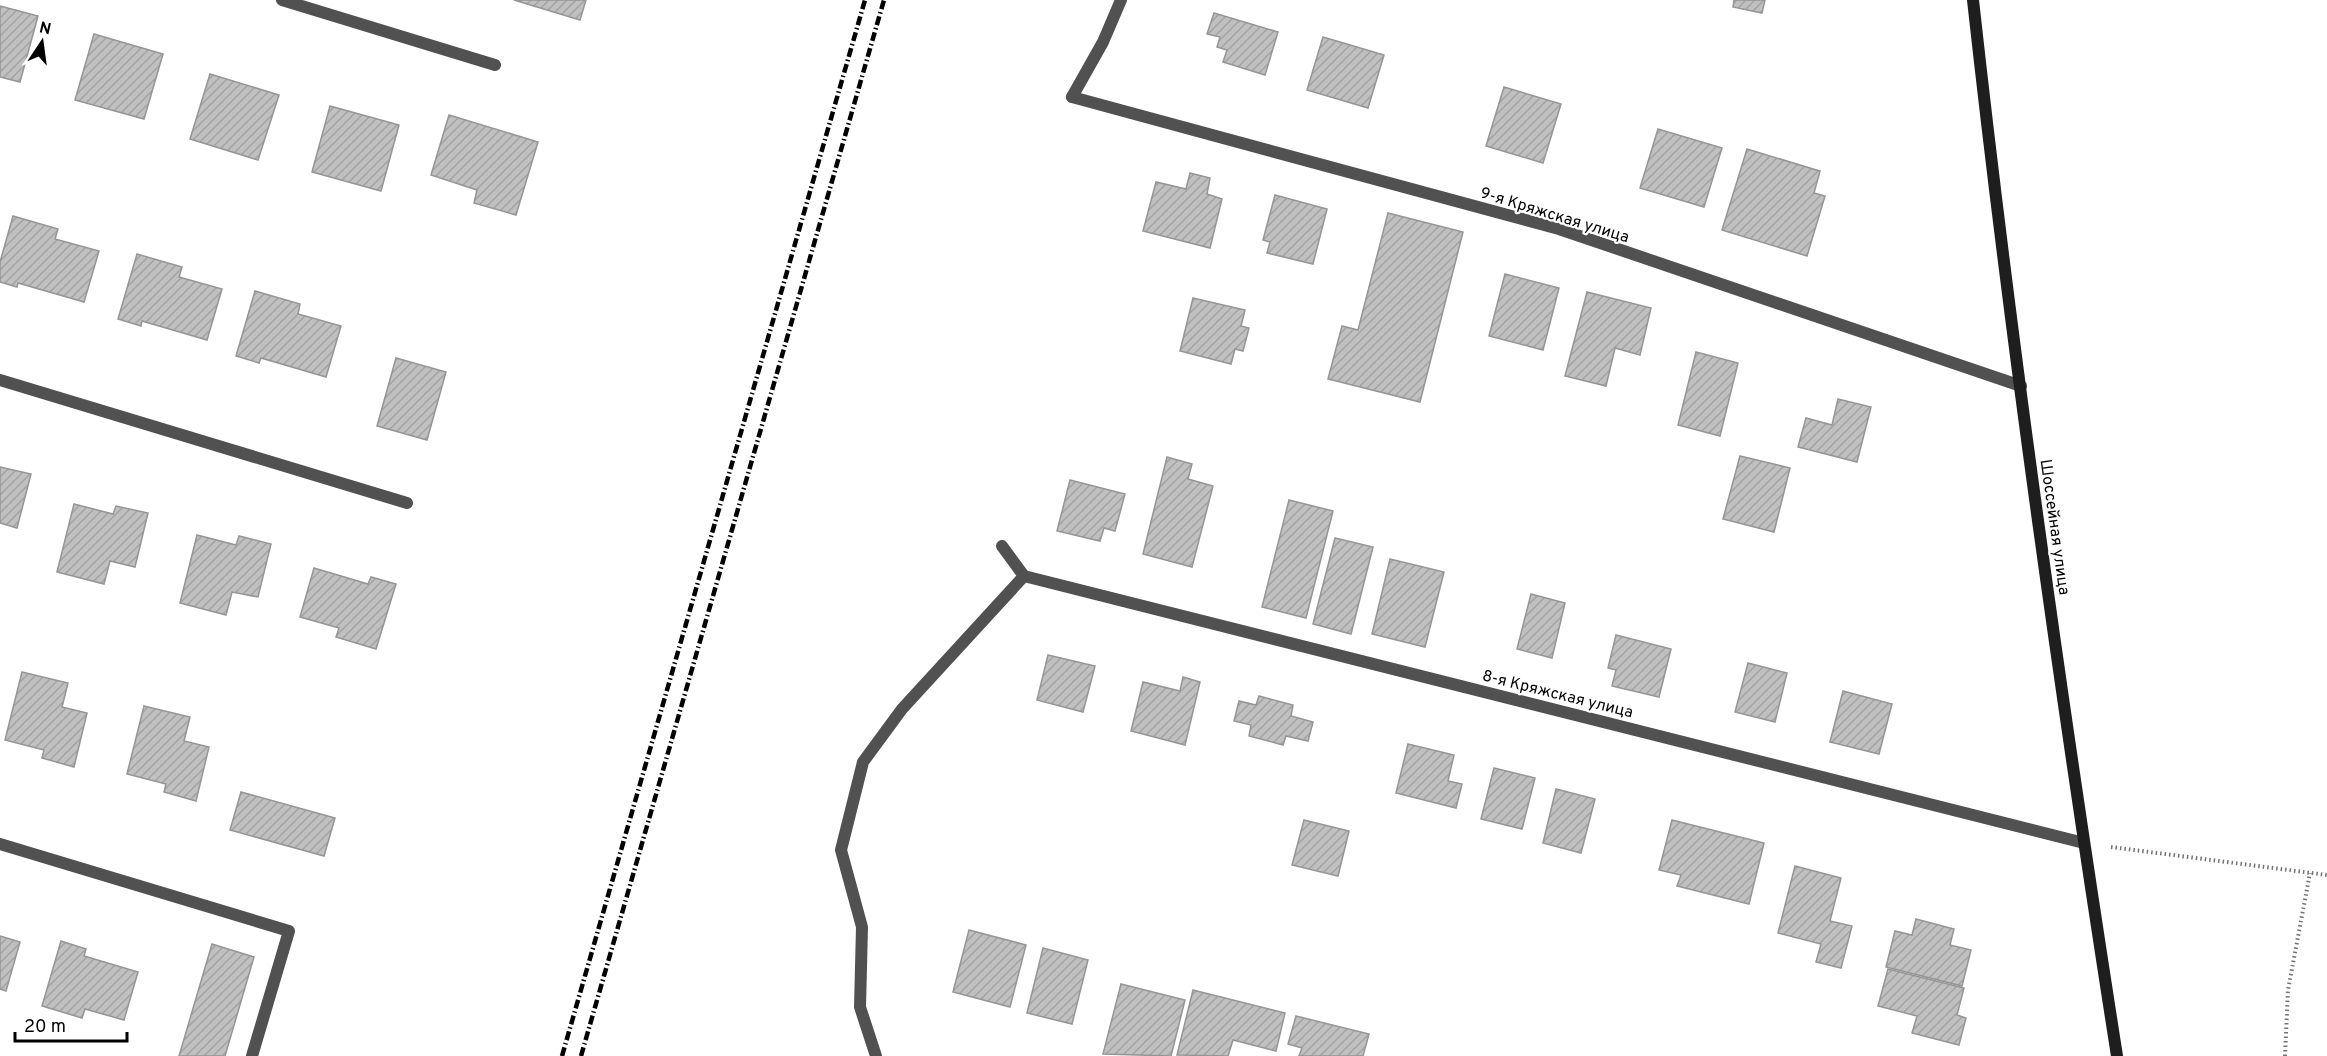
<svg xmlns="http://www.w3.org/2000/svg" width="2327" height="1056" viewBox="0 0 2327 1056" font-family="Overpass,sans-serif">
<defs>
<pattern id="building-hatch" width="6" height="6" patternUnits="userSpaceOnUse" patternTransform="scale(1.5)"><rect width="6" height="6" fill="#c0c0c0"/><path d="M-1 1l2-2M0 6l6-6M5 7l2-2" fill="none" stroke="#a3a3a3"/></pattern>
</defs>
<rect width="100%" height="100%" fill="#fff"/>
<!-- building -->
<g fill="url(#building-hatch)" stroke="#959595" stroke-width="1.5">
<polygon points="514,0 586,0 580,20"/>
<polygon points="1734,0 1765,0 1762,13 1733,7"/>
<polygon points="0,6 38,16 20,82 0,77"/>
<polygon points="1214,13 1278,32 1265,75 1223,62 1227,50 1217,47 1220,37 1207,34"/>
<polygon points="94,34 163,54 144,119 75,100"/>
<polygon points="1323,37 1384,55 1368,108 1307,90"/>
<polygon points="210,74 279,95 258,160 190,139"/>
<polygon points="1504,87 1561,104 1543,163 1486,146"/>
<polygon points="330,106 399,125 381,191 312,172"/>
<polygon points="449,115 538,142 516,215 474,203 477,190 431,175"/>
<polygon points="1658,129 1722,148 1704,207 1640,188"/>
<polygon points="1747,149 1820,171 1814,193 1825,196 1807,256 1722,230"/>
<polygon points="1190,173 1210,178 1207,194 1222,199 1210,248 1143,231 1156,182 1186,189"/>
<polygon points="1275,195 1327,209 1313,264 1267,253 1270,242 1263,240"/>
<polygon points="1388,213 1463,232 1420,402 1328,379 1342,326 1358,330"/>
<polygon points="13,216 58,229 55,239 99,251 84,302 18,283 17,287 0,282 0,262"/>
<polygon points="137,254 182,267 179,277 222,289 207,340 142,321 141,326 118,319"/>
<polygon points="1505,274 1559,288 1543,350 1489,336"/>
<polygon points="255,291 300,304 298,314 341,326 326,377 261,358 259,363 236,356"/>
<polygon points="1587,292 1651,308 1640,355 1615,348 1606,386 1565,376"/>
<polygon points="1193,298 1245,310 1241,326 1249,328 1243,351 1235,349 1231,364 1180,351"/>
<polygon points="1696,352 1738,363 1720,436 1678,425"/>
<polygon points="396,358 446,372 427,440 377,426"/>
<polygon points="1838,399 1871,407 1857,462 1798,447 1806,418 1832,425"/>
<polygon points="1740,456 1790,468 1774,532 1723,519"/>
<polygon points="1167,457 1192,464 1188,479 1213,486 1192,567 1143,554"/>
<polygon points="0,467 31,474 17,528 0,523"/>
<polygon points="1070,480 1125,494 1115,531 1104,528 1100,541 1057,531"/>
<polygon points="1289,500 1333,511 1306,618 1262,607"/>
<polygon points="74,504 113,514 116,506 148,513 135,567 110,561 104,584 57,572"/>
<polygon points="197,535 236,545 239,536 271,544 258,597 232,592 226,615 180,603"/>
<polygon points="1335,538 1373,547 1351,634 1313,624"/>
<polygon points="1390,559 1444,572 1425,647 1372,634"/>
<polygon points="314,568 368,584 371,577 396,584 376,649 336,637 339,628 300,617"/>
<polygon points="1531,594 1565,603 1552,658 1517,649"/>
<polygon points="1616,635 1671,649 1659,697 1612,686 1616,670 1608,668"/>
<polygon points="1048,655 1095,666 1083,712 1037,700"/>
<polygon points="1748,663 1787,673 1775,722 1735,712"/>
<polygon points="22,672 68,683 62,707 87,713 74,767 42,758 44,750 5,740"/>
<polygon points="1183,677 1200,682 1185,745 1131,731 1143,682 1180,691"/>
<polygon points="1843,691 1892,704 1879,754 1830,742"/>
<polygon points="1259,696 1293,705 1291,716 1313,722 1308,741 1286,736 1283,745 1249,736 1251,725 1234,721 1239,701 1256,705"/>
<polygon points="144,706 190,717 184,741 209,747 196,801 164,792 166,784 127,774"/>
<polygon points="1408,744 1454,755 1448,781 1462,784 1456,808 1396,793"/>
<polygon points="1494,768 1535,778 1522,829 1481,819"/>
<polygon points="1556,789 1595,799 1581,853 1543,843"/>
<polygon points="241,792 335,818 324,856 230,830"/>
<polygon points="1304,820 1349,831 1338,876 1292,865"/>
<polygon points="1672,820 1764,843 1749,904 1677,886 1681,875 1659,870"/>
<polygon points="1795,866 1841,878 1830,921 1852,926 1841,968 1816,962 1821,944 1778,933"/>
<polygon points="1916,919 1954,929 1950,945 1971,950 1962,986 1886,967 1895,931 1912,935"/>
<polygon points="969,930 1026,945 1010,1007 953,992"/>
<polygon points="0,936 20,942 6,991 0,989"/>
<polygon points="61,941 86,949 84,956 138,972 124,1020 85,1009 82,1018 42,1006"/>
<polygon points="212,944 254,957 225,1056 179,1056"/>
<polygon points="1043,948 1088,960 1072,1024 1027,1013"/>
<polygon points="1888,969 1964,988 1957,1015 1966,1018 1959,1045 1912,1033 1917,1016 1878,1006"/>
<polygon points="1121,984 1185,1000 1171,1056 1103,1054"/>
<polygon points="1193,990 1285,1013 1276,1051 1233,1040 1228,1056 1177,1055"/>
<polygon points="1296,1016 1369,1034 1363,1056 1299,1056 1302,1048 1288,1044"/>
</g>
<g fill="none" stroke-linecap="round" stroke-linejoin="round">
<!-- path -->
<g stroke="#737373" stroke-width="4" stroke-dasharray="1.5 3" stroke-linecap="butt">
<polyline points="2111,847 2327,875"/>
<polyline points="2285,1056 2288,990 2310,873"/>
</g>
<!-- service -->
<g stroke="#515151" stroke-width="12">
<polyline points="1072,97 1103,42 1121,0"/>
<polyline points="876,1056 860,1007 862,927 841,850 863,762 902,709 1024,576 1002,546"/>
</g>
<!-- minor -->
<g stroke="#515151" stroke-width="12">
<polyline points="282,0 495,65"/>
<polyline points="1072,97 1559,229 2021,386"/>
<polyline points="0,380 407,503"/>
<polyline points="1024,576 2084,843"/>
<polyline points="0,844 289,931 252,1056"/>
</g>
<!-- secondary -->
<path stroke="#1e1e1e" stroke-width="12" d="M1973,0C2012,353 2062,705 2117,1056"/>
<!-- rail -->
<g stroke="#000" stroke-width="4.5" stroke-dasharray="9 3 1.5 3" stroke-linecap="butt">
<polyline points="562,1056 865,0"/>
<polyline points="581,1056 884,0"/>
</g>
</g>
<g text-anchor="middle" stroke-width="4.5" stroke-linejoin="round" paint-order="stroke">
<!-- street labels -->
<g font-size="16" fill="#000" stroke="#fff">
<text transform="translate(1555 214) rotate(17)" y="6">9-я Кряжская улица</text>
<text transform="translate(2056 527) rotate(82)" y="6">Шоссейная улица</text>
<text transform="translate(1558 693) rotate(14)" y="6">8-я Кряжская улица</text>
</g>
</g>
<!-- north arrow -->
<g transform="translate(42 42) rotate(13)" stroke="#ffffff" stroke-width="4.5" paint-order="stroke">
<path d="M0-4.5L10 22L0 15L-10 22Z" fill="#000000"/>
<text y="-9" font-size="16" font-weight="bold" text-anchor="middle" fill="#000000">N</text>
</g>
<!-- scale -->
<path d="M15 1032v9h112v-9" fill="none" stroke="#000000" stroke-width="3"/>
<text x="24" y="1032" font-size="18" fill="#000000" stroke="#ffffff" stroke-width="4.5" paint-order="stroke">20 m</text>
</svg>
